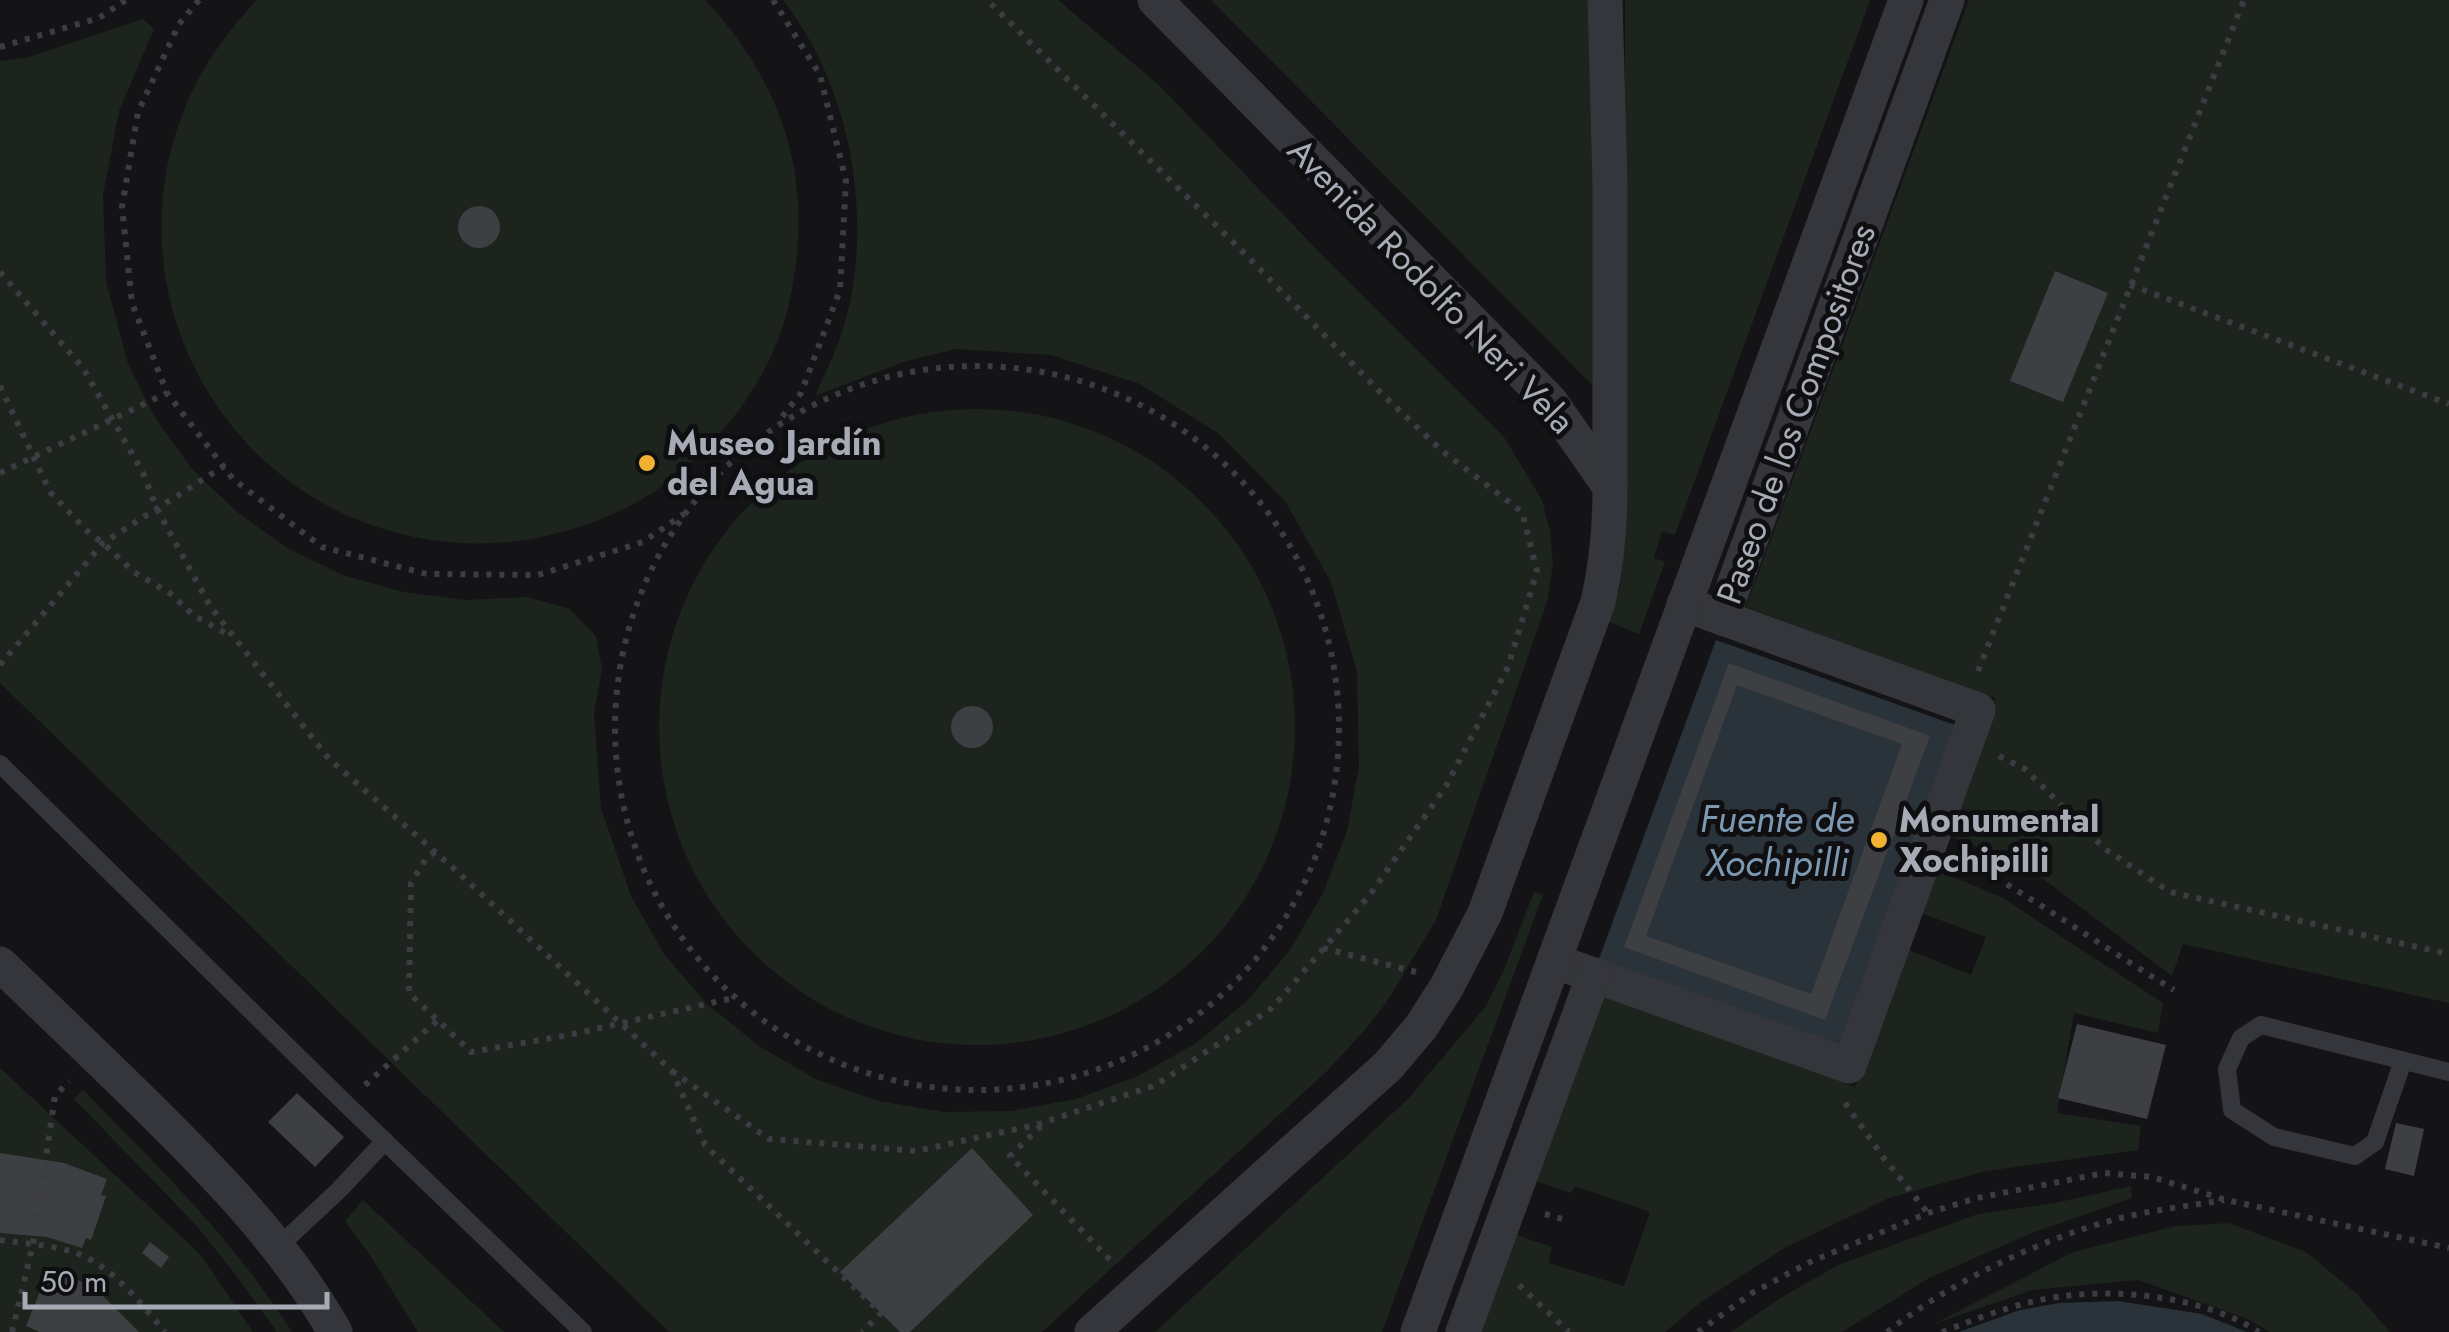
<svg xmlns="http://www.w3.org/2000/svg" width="2449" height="1332" viewBox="0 0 2449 1332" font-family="Jost,sans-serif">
<rect width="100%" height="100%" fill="#141416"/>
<!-- green -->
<g fill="#1c241d">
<path d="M257,0H705C785,85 815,183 790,299C775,369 733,428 678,474C642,504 597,524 550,535C483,551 414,544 351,517C197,450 121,270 183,113C199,70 226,33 257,0Z"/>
<path d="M783,0H1058L1159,85L1326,259L1504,437L1542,500L1550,531L1553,565L1547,602L1436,920L1386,1003L1364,1031L1327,1071L1042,1332H669L0,683V61L29,57L143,19L154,29L119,111L103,195L106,281L128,364L156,419L192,469L237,512L287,548L343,575L403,592L465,600L527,597L570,609L596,636L602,668L594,715L601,808L631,896L664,954L707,1004L759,1046L816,1079L878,1101L944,1112L1011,1111L1076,1099L1138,1076L1196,1043L1247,1001L1290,950L1323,893L1347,831L1359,766L1357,672L1331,582L1285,501L1219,434L1140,384L1051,355L957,349L906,361L815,396C824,375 835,354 842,332C876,225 852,88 783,0Z"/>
<polygon points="1211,0 1592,0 1594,375 1591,384"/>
<polygon points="1625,0 1870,0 1675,535 1662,531 1654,558 1665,562 1639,634 1609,622 1620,586 1625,533"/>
<polygon points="1969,0 2449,0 2449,1003 2183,944 2172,976 2026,866 1947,835 1995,698 1746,607"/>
<circle cx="977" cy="727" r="318"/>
<polygon points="1937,870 2001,897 2163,1003 2158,1033 2074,1013 2057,1113 2141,1126 2138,1150 1986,1171 1889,1198 1786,1247 1701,1302 1665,1332 1481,1332 1517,1235 1552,1247 1549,1263 1624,1286 1650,1212 1575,1186 1571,1193 1536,1181 1604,996 1855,1087 1909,950 1971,975 1986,937 1921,913"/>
<polygon points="1534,892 1543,895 1382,1332 1155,1332 1407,1100 1486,1006 1503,972"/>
<polygon points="0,1068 200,1254 253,1332 0,1332"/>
<path d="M83,1090C157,1165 235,1241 292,1332H277L235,1274L196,1225L74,1099Z"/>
<polygon points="2131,1186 2132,1198 2032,1233 1929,1278 1842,1332 1731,1332 1782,1297 1838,1265 1978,1214 2055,1203"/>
<polygon points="363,1200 378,1214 504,1332 418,1332 370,1255 345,1221"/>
<polygon points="2229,1223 2306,1252 2358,1295 2390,1332 2270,1332 2248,1319 2138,1280 2032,1290 1934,1324 2073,1252 2176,1226"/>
</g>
<!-- water -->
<g fill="#2a333a">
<polygon points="1716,640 1955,725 1838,1045 1599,959"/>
<polygon points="2118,1301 2202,1314 2247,1332 1959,1332 2020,1310 2059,1303"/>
</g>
<!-- building -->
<g fill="#3e3f43" fill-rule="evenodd">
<circle cx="479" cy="227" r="21"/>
<polygon points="2055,271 2108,293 2063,402 2010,381"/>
<path d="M1729,663L1930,736L1825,1020L1624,947ZM1737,685L1902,744L1811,994L1646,936Z"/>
<circle cx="972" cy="727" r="21"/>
<polygon points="2077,1024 2166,1045 2147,1119 2058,1098"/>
<polygon points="297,1093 344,1137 315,1167 268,1122"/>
<polygon points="2396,1123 2424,1129 2414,1176 2385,1169"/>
<polygon points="972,1148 1033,1215 910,1332 900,1332 840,1272"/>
<polygon points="0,1153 64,1163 107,1179 101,1195 106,1196 91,1240 86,1238 82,1248 47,1237 0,1233"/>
<polygon points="150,1242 169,1257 161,1268 142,1253"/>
<polygon points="49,1269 82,1282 102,1295 139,1332 39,1332 26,1326"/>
</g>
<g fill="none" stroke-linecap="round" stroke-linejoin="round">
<!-- path -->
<g stroke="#3b3d42" stroke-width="6" stroke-dasharray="5 8" stroke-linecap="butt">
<polyline points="199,0 179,24 138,112 122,207 132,303 167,393 233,479 322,547 427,574 538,575 643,542 684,514"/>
<polyline points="773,0 820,75 846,181 840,290 801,393 778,422"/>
<polyline points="0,47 99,18 126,0"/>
<polyline points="0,272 83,368 143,473 157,509 210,606 329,759 450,865 672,1071 705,1145 881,1313 862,1332"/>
<polyline points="2130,285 2449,404"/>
<circle cx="977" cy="728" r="362"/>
<polyline points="0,386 50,492 86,530 103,543 134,572 171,594 193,615 229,635"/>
<polyline points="0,473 167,393"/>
<polyline points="0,665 103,543 224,466"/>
<polyline points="1978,671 2244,0"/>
<polyline points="1999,756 2025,769 2105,849 2170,892 2449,954"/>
<polyline points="435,852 427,857 411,883 409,993 471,1052 569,1035 733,998"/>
<path d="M1962,858C2035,899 2103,947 2174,990"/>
<polyline points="1323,948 1416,972"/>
<polyline points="672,1071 769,1139 916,1151 1036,1125 1156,1085 1272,1008 1369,896 1446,786 1508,667 1537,571 1522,512 1441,450 1378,390 1239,248 987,0"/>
<polyline points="365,1085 439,1019"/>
<polyline points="1845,1103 1883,1157 1928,1213"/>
<polyline points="1041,1126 1010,1156 1113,1263"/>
<polyline points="1545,1214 1562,1219"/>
<path d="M0,1240C23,1243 48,1245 70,1251C109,1262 140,1302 165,1332"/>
<polyline points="1519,1285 1569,1332"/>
<polyline points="12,1332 33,1244 55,1096 69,1081"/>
<polyline points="1698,1332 1752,1293 1810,1262 1928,1213 1977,1198 2104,1173 2152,1177 2226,1200 2449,1248"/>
<path d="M1887,1332C1949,1283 2040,1239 2117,1219C2151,1210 2189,1206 2224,1200"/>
<path d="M1942,1332C1971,1321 2001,1309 2031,1302C2100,1285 2198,1293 2259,1332"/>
</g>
<!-- lane -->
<g stroke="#35363b" stroke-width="18">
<polyline points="0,764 345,1103 583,1332"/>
<polyline points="2403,1061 2375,1142 2355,1156 2274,1137 2232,1110 2227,1069 2241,1038 2261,1025 2449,1072"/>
<polyline points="278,1247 339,1190 385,1141"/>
</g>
<!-- street -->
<g stroke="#35363b" stroke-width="35">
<polyline points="1155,0 1550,401 1610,487"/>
<polyline points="1722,618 1947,0"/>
<polyline points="1554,961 1849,1066 1978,710 1684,604"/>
<path d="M0,964C48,1010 96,1056 144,1103C215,1173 285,1244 335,1332"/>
<path d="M1092,1332L1388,1066L1421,1027L1446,988L1485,913L1598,602C1607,564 1610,527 1610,487V184L1605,0"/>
<polyline points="1418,1332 1906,0"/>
<polyline points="1463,1332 1594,975"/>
</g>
</g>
<!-- markers -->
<g fill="#f1b131" stroke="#0f0f11" stroke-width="4">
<circle cx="647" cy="463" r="10"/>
<circle cx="1879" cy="840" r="10"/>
</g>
<g text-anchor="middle" stroke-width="10" stroke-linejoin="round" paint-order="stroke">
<!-- street labels -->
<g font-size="35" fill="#a6abb6" stroke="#0f0f11">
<text transform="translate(1431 286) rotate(46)" y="12">Avenida Rodolfo Neri Vela</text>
<text transform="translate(1796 414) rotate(-70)" y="12">Paseo de los Compositores</text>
</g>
<!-- poi labels -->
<g font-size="35" font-weight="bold" fill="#a6abb6" stroke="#0f0f11" text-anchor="start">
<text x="667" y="455">Museo Jardín<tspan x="667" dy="40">del Agua</tspan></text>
<text x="1899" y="832">Monumental<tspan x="1899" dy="40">Xochipilli</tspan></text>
</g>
<!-- water labels -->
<g font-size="38" font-style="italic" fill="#7d98b1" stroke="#0f0f11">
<text x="1777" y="832">Fuente de<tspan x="1777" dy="44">Xochipilli</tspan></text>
</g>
</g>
<!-- scale -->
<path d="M25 1292v15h302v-15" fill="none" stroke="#a6abb6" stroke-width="5"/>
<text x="40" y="1292" font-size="30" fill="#a6abb6" stroke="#0f0f11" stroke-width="8" paint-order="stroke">50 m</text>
</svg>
